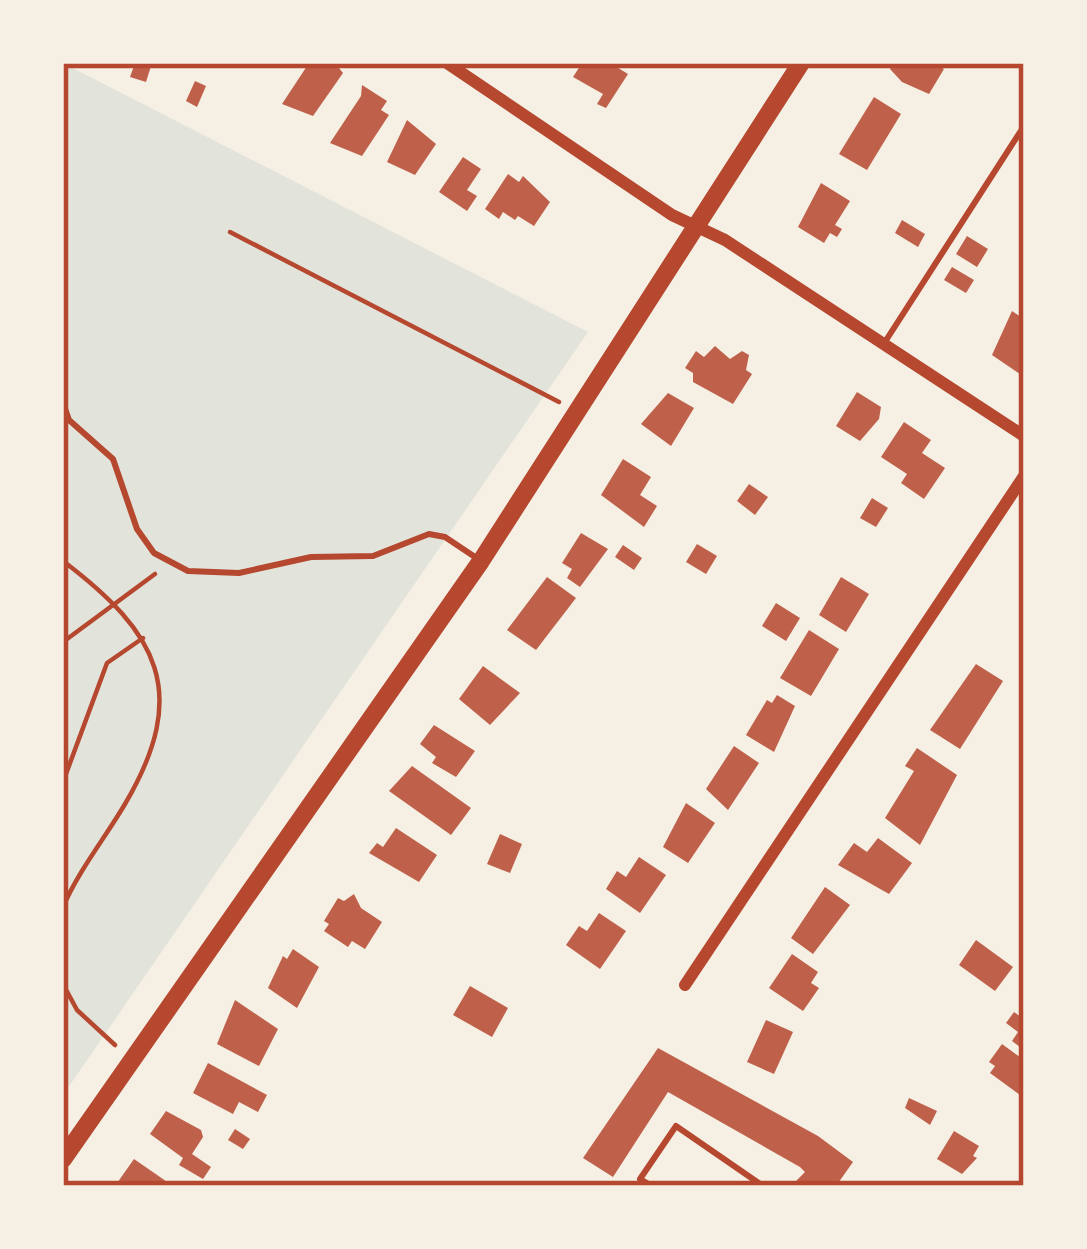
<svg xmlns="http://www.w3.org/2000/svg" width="1087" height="1249" viewBox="0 0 1087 1249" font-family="Roboto,sans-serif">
<rect width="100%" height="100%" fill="#f6efe4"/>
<!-- green -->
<polygon fill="#e2e4dc" points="63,63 588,332 63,1095"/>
<!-- building -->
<g fill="#bf614a">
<polygon points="135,63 152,63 146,82 130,77"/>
<polygon points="309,63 335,63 343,73 313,116 282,104"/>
<polygon points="582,63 610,63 628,74 606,108 597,104 603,94 573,77"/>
<polygon points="893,63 934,63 944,69 929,94 902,82 890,69"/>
<polygon points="195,81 206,86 197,107 186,101"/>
<polygon points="362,85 387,101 381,110 389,115 362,156 330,143 361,96"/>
<polygon points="874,97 901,114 867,170 839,154"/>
<polygon points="407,120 436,144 415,175 387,162"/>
<polygon points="463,157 481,169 467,190 477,196 467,211 439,192"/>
<polygon points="508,174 519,182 523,176 550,202 534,226 518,216 515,220 503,212 499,219 485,209"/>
<polygon points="821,183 850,201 835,225 842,229 837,237 830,233 824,243 798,227"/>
<polygon points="902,220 925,234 918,247 895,233"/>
<polygon points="967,236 988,249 977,267 956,254"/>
<polygon points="952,267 974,280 966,293 944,280"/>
<polygon points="1012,311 1024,319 1020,374 992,355"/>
<polygon points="715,346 730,359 742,351 749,355 746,370 752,374 733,404 693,382 693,373 685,368 696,351 704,357"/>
<polygon points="857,392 881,407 879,419 860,441 836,426"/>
<polygon points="668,393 694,408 671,446 641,424"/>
<polygon points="904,422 931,440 922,453 945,468 924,499 901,483 907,474 881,457"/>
<polygon points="623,459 651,477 640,495 657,506 644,527 601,495"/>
<polygon points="749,484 768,497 755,515 737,501"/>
<polygon points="872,498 888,508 876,527 860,518"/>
<polygon points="581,533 608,549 580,587 567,578 572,569 562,563"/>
<polygon points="697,544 717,556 706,574 686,562"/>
<polygon points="623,545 642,558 634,570 615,557"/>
<polygon points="547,577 576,598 536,650 507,630"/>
<polygon points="841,577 869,594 846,632 819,615"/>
<polygon points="776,603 800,618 786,641 762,626"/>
<polygon points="809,630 839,649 811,696 780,678"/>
<polygon points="976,664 1003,681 960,749 930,730"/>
<polygon points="483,666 520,693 490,725 459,699"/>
<polygon points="777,695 795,706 774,752 746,735 767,700 772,703"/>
<polygon points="434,725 475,751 456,777 432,763 436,757 420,744"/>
<polygon points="734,746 759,763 728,810 706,789"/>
<polygon points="917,748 957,775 920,845 885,818 914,771 905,766"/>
<polygon points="412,766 471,808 451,835 389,791"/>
<polygon points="686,803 715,823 688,863 663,847"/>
<polygon points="396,828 437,855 419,882 369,853 377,843 383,847"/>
<polygon points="500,834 522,844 510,873 487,864"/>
<polygon points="878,838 912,863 889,894 838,865 854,843 867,852"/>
<polygon points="639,857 666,875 640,913 606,889 617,871 626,877"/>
<polygon points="825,887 850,905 813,954 791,938"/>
<polygon points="354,894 361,908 382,922 365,949 352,941 348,947 324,931 329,924 324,921 338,898 344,901"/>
<polygon points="599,913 626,931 600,969 566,945 579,926 587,931"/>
<polygon points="976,940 1013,967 995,991 959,965"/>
<polygon points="293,949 319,967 297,1008 268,988 283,956 287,959"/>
<polygon points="792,954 818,972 811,983 819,988 803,1011 769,988"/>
<polygon points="470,986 508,1008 492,1037 453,1015"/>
<polygon points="235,1000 278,1029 259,1066 217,1044"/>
<polygon points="1014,1012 1024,1019 1020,1047 1012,1041 1018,1032 1006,1023"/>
<polygon points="766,1020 793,1032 774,1074 747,1062"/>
<polygon points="1002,1044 1024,1060 1024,1098 990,1073 995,1066 989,1062"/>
<polygon points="658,1048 818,1136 853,1162 836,1186 791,1186 805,1172 800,1167 668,1092 613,1177 583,1158"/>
<polygon points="208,1063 267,1095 258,1112 239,1102 233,1114 193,1093"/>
<polygon points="909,1098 937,1111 930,1125 905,1108"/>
<polygon points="166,1111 201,1130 203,1137 192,1154 211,1167 203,1179 179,1165 183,1158 150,1134"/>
<polygon points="235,1129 250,1139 243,1149 228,1140"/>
<polygon points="954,1131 979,1146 973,1156 977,1158 962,1174 937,1159"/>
<polygon points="134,1159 173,1186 115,1186"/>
</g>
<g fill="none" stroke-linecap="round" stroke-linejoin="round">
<!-- path -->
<g stroke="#b5482f" stroke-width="4.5">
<polyline points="230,232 559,402"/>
<path d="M63,561C158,633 191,692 125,804C105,838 79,870 63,907"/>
<polyline points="63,642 155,574"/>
<polyline points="63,782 107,663 143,638"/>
<polyline points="63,984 77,1010 115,1045"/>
</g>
<!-- service -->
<g stroke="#b5482f" stroke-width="6">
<polyline points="883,345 1024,126"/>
<polyline points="63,403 69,420 113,459 137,529 154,553 188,571 239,573 311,557 373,556 429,534 445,537 478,559"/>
<polyline points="652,1186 640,1179 676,1126 763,1186"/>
</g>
<!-- minor -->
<g stroke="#b5482f" stroke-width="12">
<polyline points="447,63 672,215 725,240 1024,436"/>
<polyline points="685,985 1024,476"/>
</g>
<!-- secondary -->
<polyline stroke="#b5482f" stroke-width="18" points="63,1159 481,561 801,63"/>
</g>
<!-- border -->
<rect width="1087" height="1249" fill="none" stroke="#f6efe4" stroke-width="132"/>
<rect x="66" y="66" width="955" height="1117" fill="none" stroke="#b5482f" stroke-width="4.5"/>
</svg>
